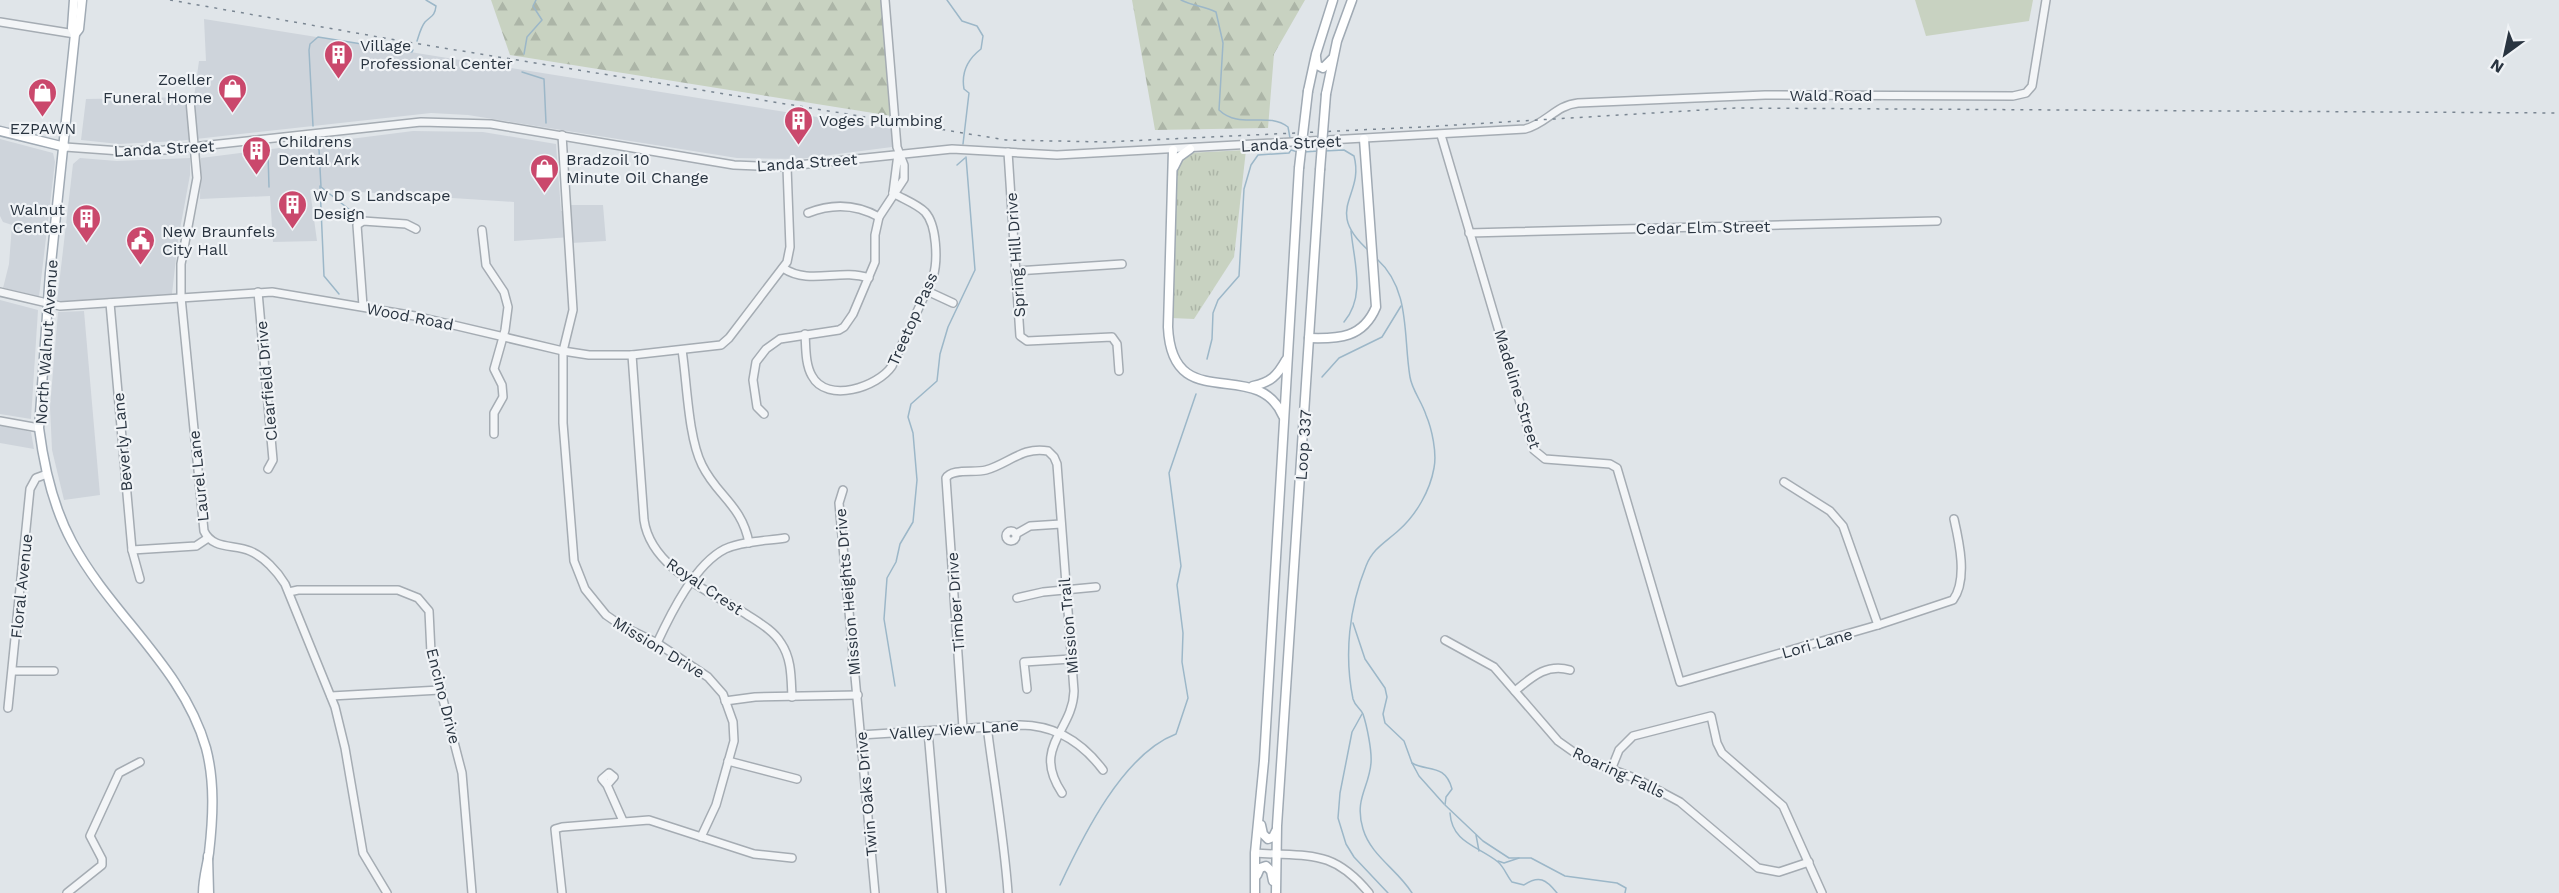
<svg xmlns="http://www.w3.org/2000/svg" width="2559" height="893" viewBox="0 0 2559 893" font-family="'Work Sans',sans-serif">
<defs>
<pattern id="forest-firs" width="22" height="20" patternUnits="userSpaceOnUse" patternTransform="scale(1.5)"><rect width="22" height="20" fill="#c8d2c1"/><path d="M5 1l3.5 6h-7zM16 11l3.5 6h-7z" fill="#acb5a7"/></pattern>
<pattern id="park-tufts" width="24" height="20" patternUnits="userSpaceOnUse" patternTransform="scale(1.5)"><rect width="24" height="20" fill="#c8d2c1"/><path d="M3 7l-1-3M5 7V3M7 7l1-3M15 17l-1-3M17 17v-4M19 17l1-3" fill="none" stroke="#acb5a7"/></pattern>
</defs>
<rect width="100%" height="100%" fill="#e0e5e9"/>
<!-- built -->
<g fill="#ced4db">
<polygon points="204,19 892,129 892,147 799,159 737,158 468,115 431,113 178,141 119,144 81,140 86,99 194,97 199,61 206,61"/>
<polygon points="413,131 483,132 556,144 561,211 571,211 570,205 603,205 606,241 571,243 571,237 514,241 514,202 329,190 310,190 317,241 273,242 270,196 200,199 201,158"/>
<polygon points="0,139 53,153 55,162 39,297 3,288 9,264 12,225 3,222 0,216"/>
<polygon points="80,158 117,161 190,158 190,175 178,240 172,294 57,302 73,164"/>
<polygon points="0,300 38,310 31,419 0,414"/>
<polygon points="84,311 100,495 64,500 52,450 50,407 58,312"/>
<polygon points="0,425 31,432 34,449 0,443"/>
</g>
<!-- grass -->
<polygon fill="#c8d2c1" points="1915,0 2033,0 2029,21 1926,36"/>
<!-- forest -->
<g fill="url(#forest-firs)">
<polygon points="491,0 881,0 892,116 510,55"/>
<polygon points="1132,0 1305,0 1274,54 1268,128 1155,130"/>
</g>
<!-- park -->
<polygon fill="url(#park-tufts)" points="1246,150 1234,257 1194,319 1171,318 1174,174 1177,163 1187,153"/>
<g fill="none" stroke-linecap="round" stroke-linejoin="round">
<!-- stream -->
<g stroke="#9cb7c8" stroke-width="1.5">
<path d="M947,0L962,21L977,26L983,36L981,49C968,59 961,72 964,89L969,93L963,144"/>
<path d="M1181,0C1193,6 1204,6 1216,12L1223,43L1219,110C1240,130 1267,111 1288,127L1290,138"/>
<path d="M417,41C419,35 421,27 425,22C431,16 435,16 436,6L426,0"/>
<polyline points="524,54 527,37 542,20 533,6 536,0"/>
<polyline points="522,72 544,79 546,123"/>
<polyline points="313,126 309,50 310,44 318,37 412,52 413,50"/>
<polyline points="314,142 319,149 321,187 355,214"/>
<path d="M1324,151L1344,150L1354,156C1365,197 1322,209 1369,251"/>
<polyline points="1303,152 1319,151"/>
<polyline points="268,153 269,187"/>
<polyline points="957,165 965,158"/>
<polyline points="320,186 324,276 339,294"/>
<path d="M1377,259C1411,290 1403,336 1410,377C1412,390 1422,402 1426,415C1432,429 1437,453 1434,468C1430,491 1416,515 1399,530C1386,542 1373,548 1366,566C1349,608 1344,655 1353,699C1355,706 1360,708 1363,714C1367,726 1372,751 1371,763C1369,788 1354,799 1363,829C1371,856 1398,870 1412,893"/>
<path d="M1344,322C1366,296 1354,262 1351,231"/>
<polyline points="1207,359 1212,339 1213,313 1218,300 1239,276 1244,189 1251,165 1258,155 1289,153 1291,150 1298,152"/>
<polyline points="1322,377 1339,358 1382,337 1401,306"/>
<path d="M1353,623L1365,659L1385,688L1387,697L1383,714L1385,723L1404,741L1412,763C1427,772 1445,763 1452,789L1446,797L1445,805L1483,841L1509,858H1531L1565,876L1617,883L1626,888L1625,893"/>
<polyline points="895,686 884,619 887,578 896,562 900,544 913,522 917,480 913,433 908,417 911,404 937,381 940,354 948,327 975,270 966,157"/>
<polyline points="1362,714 1352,732 1340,793 1338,818 1346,844 1354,857 1388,893"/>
<polyline points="1412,763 1419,776 1444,804"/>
<path d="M1450,813C1452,843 1478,846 1498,862C1504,867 1507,876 1512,882L1524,885C1539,875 1546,879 1557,893"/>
<polyline points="1476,835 1479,851"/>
<polyline points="1498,861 1504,863 1519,858"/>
<path d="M1060,885C1083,836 1123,754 1176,734L1188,698L1182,662L1183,633L1177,585L1181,566L1169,473L1196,394"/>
</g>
<defs>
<g id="minor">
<polyline points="0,22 75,34"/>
<path d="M190,100L197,178L181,264V297L204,531C213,550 234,544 250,551C264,557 277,571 285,584L335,707L345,748L363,853L387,893"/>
<polyline points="562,135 573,310 563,351 563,423 574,561 585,589 606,615 622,626 657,643 708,677 723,694 733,722 734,741 716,805 701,837"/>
<path d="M1441,135L1534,450L1545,459L1610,464L1617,468L1680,682L1878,625L1953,600C1968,580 1959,541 1954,519"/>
<path d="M65,147L121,151L164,150L421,122L491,124L734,165L779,167L952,149L1057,155L1525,129C1546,124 1556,105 1578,103L1765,95L2013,96L2026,93L2032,86L2046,0"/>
<polyline points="1008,152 1020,336 1027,341 1112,337 1117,344 1119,371"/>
<polyline points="893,193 898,154"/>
<path d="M808,213C833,203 856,204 879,217"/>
<polyline points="482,230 486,265 504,292 508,307 505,330 494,369 502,385 503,397 494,413 494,434"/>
<polyline points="1469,233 1937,221"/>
<path d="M783,268C810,286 839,268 869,278"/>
<polyline points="1015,271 1122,264"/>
<polyline points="927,291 953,303"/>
<polyline points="0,292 60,306 272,292 415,316 563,351 589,355 632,355 721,345 729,338 787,262 790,247 787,167"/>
<polyline points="258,292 273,460 268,469"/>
<polyline points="110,303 132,550 140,579"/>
<polyline points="363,306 357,225 363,221 406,224 416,229"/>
<path d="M805,334C806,347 805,364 812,376C827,404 878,387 892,366L933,277C938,261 937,225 925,212C917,204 903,199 893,193"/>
<path d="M682,350C687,382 688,437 702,465C717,496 742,505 749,543"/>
<path d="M632,355L644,520C651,568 709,591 746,614C758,622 773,630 781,643C792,659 791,679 792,697"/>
<polyline points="764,414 757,407 753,380 756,362 766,349 780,339 839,330 844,327 853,314 875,262 875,235 879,217 904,179 904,165 897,147 885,0"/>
<polyline points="0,421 39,428"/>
<polyline points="1784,482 1830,511 1843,526 1878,625"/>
<polyline points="843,490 839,503 875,893"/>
<circle cx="1011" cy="536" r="5"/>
<polyline points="1016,534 1030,526 1061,524"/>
<polyline points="132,550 196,546 208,538"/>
<polyline points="289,592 298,590 398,590 418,598 429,611 431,653 462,773 472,893"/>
<polyline points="1017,598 1043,592 1096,587"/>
<polyline points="1445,640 1494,667 1558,741 1582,758 1637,779 1680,802 1758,868 1779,872 1809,862"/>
<path d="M657,643C671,613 695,564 725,549C743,541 766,541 785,538"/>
<polyline points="13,671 54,671"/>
<polyline points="1027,689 1024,662 1071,659"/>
<path d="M1515,691C1532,677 1547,663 1570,670"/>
<polyline points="331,696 440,690"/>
<polyline points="725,701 755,697 858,695"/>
<polyline points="8,708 30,489 36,478 47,474"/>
<path d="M987,726C994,782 1004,837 1008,893"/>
<path d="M963,728L946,478C952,468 974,473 986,470C1008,464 1023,446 1048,451L1054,457L1057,464L1074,691C1073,732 1031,746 1062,793"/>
<polyline points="928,731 942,893"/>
<path d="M860,735L1020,725C1056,725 1082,742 1103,770"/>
<polyline points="728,761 797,779"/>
<polyline points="1611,770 1619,750 1633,736 1711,716 1717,743 1722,753 1783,806 1822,893"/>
<polyline points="607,785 602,779 609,773 614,777 607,785 623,821"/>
<path d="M1255,853C1308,857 1332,848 1369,893"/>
<polyline points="67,893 102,865 102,859 90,836 119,773 140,762"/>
<polyline points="562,893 555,829 562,827 649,820 754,854 792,858"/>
</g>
<g id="major">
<path d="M74,0L72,28L75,34L50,273L39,428C44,467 53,507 72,542C111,615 183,667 206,748C215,782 213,818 209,853C207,866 203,879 203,893"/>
<polyline points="75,34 79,29 82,0"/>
<polyline points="1316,57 1317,65 1323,68 1332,59"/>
<polyline points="1308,91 1316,54 1333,0"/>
<polyline points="1326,94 1337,41 1352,0"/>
<polyline points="0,131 65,147"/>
<path d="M1173,150L1168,327C1172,418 1257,355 1283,416"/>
<polyline points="1174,167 1179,157 1190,149"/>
<path d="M1309,338C1339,339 1363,338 1376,307L1364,139"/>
<path d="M1253,386C1271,382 1277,376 1286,360"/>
<polyline points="1261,825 1263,834 1268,839 1273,837 1276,831"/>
<polyline points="208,856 209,893"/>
<polyline points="1257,875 1260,868 1266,866 1271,871 1273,881"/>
<polyline points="1255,893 1255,853 1264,761 1299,168"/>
<polyline points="1276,893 1277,826 1320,170"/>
</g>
</defs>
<!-- minor casing -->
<use href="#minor" stroke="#a5acb3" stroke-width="10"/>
<!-- major casing -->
<use href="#major" stroke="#a0aab4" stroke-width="11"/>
<!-- minor -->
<use href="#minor" stroke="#f3f5f7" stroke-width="7"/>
<!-- major -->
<use href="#major" stroke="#fff" stroke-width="8"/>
<!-- rail -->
<polyline stroke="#7a8692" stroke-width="1.5" stroke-dasharray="3 6" stroke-linecap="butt" points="170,0 407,42 1006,140 1105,142 1422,127 1735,108 2559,113"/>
<defs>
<g id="major-bridge">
<polyline points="1299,168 1308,91"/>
<polyline points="1320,170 1326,94"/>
</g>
</defs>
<!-- major-bridge casing -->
<use href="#major-bridge" stroke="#a0aab4" stroke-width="11" stroke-linecap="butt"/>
<!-- major-bridge -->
<use href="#major-bridge" stroke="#fff" stroke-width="8"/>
</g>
<!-- icons -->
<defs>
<symbol id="building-pin" viewBox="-11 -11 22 30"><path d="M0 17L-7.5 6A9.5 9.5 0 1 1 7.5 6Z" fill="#ca486c" stroke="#f0f3f6"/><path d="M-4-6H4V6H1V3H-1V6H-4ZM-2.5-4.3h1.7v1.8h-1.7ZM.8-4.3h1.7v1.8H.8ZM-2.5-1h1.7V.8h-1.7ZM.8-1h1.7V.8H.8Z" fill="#fff"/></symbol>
<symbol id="shop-pin" viewBox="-11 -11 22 30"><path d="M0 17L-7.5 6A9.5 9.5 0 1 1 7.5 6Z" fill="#ca486c" stroke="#f0f3f6"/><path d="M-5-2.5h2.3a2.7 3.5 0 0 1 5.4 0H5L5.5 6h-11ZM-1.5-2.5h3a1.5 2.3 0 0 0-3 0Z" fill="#fff"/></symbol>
<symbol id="civic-pin" viewBox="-11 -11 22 30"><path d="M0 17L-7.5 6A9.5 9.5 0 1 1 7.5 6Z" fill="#ca486c" stroke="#f0f3f6"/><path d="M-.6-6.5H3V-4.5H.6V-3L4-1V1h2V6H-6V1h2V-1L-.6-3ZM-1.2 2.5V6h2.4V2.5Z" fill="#fff"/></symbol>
</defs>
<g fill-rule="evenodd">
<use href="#building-pin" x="322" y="38" width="33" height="45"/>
<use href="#shop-pin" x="216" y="72" width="33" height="45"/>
<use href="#shop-pin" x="26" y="76" width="33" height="45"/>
<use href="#building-pin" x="782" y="104" width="33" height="45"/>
<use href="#building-pin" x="240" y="134" width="33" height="45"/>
<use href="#shop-pin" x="528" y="152" width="33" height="45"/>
<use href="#building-pin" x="276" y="188" width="33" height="45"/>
<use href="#building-pin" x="70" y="202" width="33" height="45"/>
<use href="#civic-pin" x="124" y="224" width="33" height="45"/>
</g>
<g text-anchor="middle" stroke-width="4.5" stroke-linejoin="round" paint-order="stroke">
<!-- poi labels -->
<g font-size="16" fill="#293440" stroke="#f0f3f6" text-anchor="start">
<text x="360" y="51">Village<tspan x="360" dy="18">Professional Center</tspan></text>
<text x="212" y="85" text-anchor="end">Zoeller<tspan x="212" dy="18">Funeral Home</tspan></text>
<text x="819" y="126">Voges Plumbing</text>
<text x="43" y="134" text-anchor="middle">EZPAWN</text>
<text x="278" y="147">Childrens<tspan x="278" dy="18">Dental Ark</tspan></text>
<text x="566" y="165">Bradzoil 10<tspan x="566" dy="18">Minute Oil Change</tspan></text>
<text x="313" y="201">W D S Landscape<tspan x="313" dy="18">Design</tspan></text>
<text x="65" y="215" text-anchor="end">Walnut<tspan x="65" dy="18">Center</tspan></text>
<text x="162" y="237">New Braunfels<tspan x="162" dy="18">City Hall</tspan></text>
</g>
<!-- street labels -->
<g font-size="16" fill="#293440" stroke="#f0f3f6">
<text x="1831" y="101">Wald Road</text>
<text transform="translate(1291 143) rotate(-3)" y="6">Landa Street</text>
<text transform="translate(164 148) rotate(-3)" y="6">Landa Street</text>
<text transform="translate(807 162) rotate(-4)" y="6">Landa Street</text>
<text transform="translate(1703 227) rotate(-1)" y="6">Cedar Elm Street</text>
<text transform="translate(1015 255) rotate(-94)" y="6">Spring Hill Drive</text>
<text transform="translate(410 316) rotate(11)" y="6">Wood Road</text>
<text transform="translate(912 319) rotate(-66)" y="6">Treetop Pass</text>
<text transform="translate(46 342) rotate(-86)" y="6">North Walnut Avenue</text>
<text transform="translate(266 381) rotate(-95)" y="6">Clearfield Drive</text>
<text transform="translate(1518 389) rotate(73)" y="6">Madeline Street</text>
<text transform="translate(122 442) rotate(-95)" y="6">Beverly Lane</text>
<text transform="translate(1303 445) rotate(-86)" y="6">Loop 337</text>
<text transform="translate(198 476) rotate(-96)" y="6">Laurel Lane</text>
<text transform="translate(21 586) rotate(-84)" y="6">Floral Avenue</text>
<text transform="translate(705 586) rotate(34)" y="6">Royal Crest</text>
<text transform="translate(847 592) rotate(-95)" y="6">Mission Heights Drive</text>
<text transform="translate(955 602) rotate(-94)" y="6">Timber Drive</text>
<text transform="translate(1068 626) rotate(-95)" y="6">Mission Trail</text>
<text transform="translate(1817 643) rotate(-16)" y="6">Lori Lane</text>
<text transform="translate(659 647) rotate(31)" y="6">Mission Drive</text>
<text transform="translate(444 696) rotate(76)" y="6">Encino Drive</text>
<text transform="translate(954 729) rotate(-4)" y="6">Valley View Lane</text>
<text transform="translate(1619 772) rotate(25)" y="6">Roaring Falls</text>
<text transform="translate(866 794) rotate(-95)" y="6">Twin Oaks Drive</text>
</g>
</g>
<!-- north arrow -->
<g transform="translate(2505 54) rotate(213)" stroke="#f0f3f6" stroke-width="4.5" paint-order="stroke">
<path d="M0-4.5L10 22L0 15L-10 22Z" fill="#293440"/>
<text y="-9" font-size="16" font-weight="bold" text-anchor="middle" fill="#293440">N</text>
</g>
</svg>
